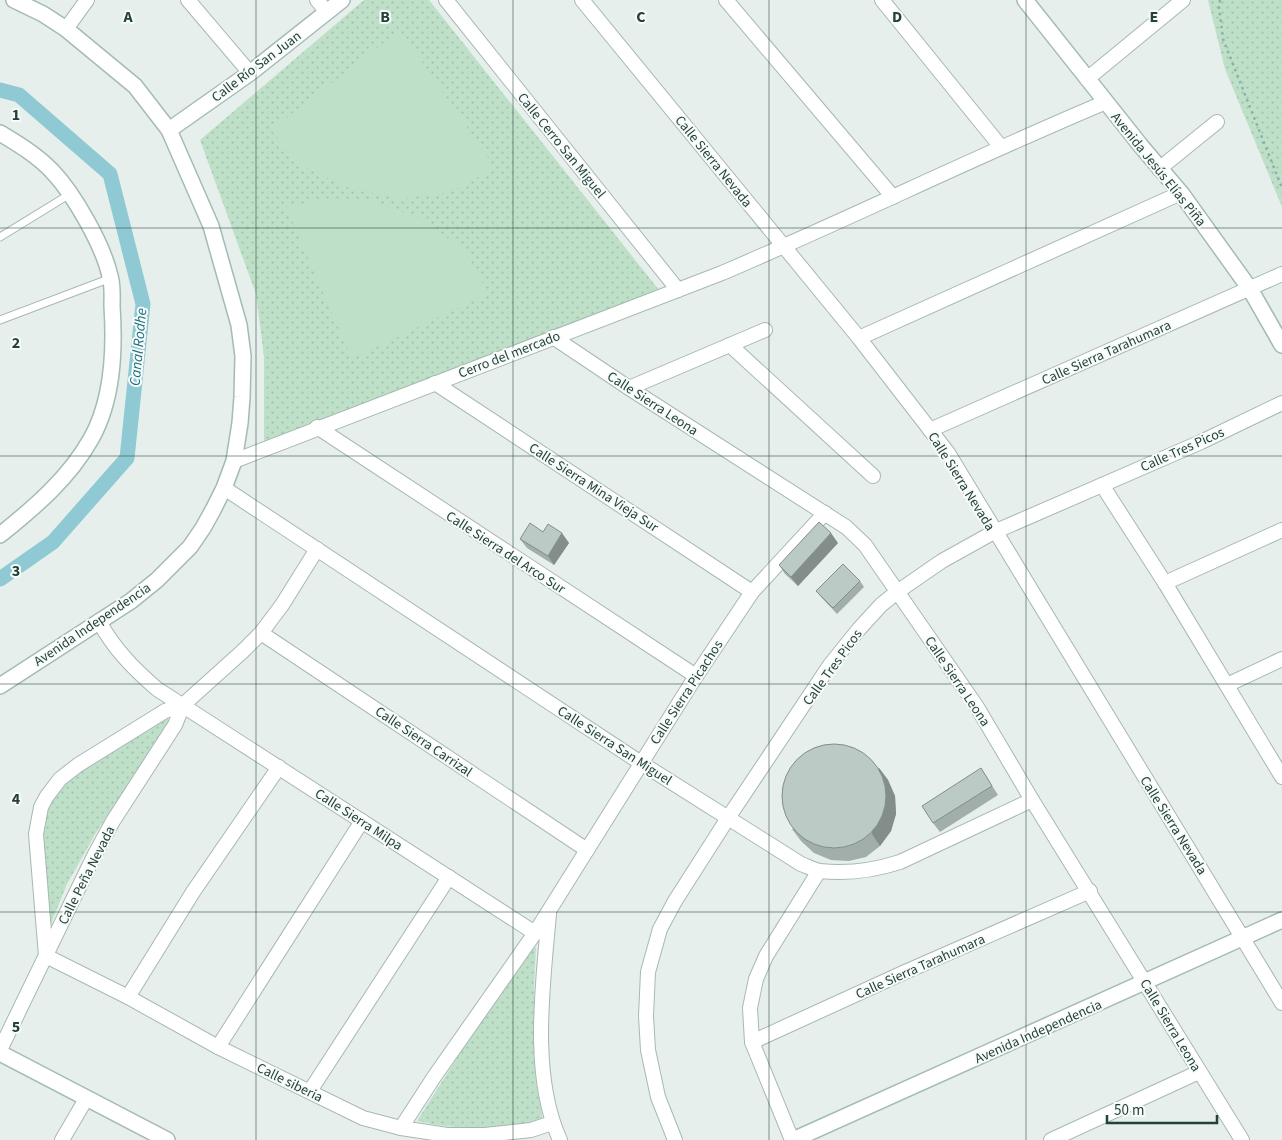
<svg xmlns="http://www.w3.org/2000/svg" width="1282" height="1140" viewBox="0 0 1282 1140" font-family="'Source Sans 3',sans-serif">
<defs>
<pattern id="park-dots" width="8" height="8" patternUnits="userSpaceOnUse" patternTransform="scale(1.25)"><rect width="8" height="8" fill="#bfe0c8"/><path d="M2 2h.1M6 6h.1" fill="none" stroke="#a4c1ad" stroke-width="1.8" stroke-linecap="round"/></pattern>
</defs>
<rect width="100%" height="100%" fill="#e6efeb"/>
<!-- park -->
<g fill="url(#park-dots)">
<polygon points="364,0 429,0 659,290 264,442 264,357 256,294 200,140"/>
<polygon points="1208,0 1282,0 1282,207 1225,69"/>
<path d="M165,717L171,721L97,831L67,884L50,926C48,899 37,828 47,807C52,796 66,782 76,775Z"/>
<path d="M530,945L536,948L534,987L536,1083L543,1120C532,1122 522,1125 512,1126C481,1130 447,1128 417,1121L490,1006Z"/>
</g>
<!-- garden -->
<g fill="#bfe0c8">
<polygon points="400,30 495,168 450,192 399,199 347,187 298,164 271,130"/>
<polygon points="329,198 371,201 421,218 465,251 489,293 352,359 286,207"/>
</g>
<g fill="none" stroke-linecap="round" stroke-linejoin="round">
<!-- canal -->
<polyline stroke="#8ec9d4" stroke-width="15" points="0,90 19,95 110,174 143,304 127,458 53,542 0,579"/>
<defs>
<g id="lane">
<polyline points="0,237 70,194"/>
<polyline points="0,320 111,278"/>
</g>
<g id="street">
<polyline points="188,0 250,73"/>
<polyline points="317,0 327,12"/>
<polyline points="446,0 678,290"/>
<polyline points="582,0 859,338 948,453 1282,1003"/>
<polyline points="726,0 893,197"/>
<polyline points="882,0 1001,147"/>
<polyline points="66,29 87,0"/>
<polyline points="1087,79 1183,0"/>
<polyline points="1159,169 1217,122"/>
<polyline points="553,337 629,388 846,527 865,545 977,707 1032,800 1242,1140"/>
<polyline points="859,338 1181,193"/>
<polyline points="730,345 873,476"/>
<polyline points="435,383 752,592"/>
<polyline points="629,388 765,330"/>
<polyline points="317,427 696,676"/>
<polyline points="930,430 1282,274"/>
<path d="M234,461L722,273C851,218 977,156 1106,102"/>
<polyline points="1102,485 1165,583 1282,777"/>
<path d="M224,488L641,763L801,864C807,866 814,870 820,871C846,874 875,870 900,862L1032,800"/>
<polyline points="1165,583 1282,530"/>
<path d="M99,621C113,648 134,669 157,689L535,933"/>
<polyline points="261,633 587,850"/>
<polyline points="1227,685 1282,659"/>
<path d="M549,914C543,983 530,1075 560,1140"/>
<polyline points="46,956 128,997 218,1047 363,1118 401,1128 447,1135 485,1135 531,1130 552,1123"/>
<polyline points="46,956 36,834 41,807 47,796 60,779 78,765 165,711 183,705 243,651 261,633 282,605 317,549"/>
<polyline points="128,997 193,892 279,767"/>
<polyline points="752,1042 905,972 1090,891"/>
<polyline points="218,1047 362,821"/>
<polyline points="0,1050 95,854 113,821 175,725 183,705"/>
<polyline points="310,1091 449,877"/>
<polyline points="401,1128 434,1077 535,933 696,676 752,592 825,513"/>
<polyline points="62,1140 86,1099"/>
<polyline points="675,1140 658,1097 648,1050 646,1016 648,972 660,929 675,901 728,818 830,665 859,629 881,605 897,592 942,561 994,532 1201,442 1282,403"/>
<polyline points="792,1140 752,1042 750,1008 756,979 766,956 819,871"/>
<polyline points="1051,1140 1199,1072"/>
</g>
<g id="secondary">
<polyline points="1025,0 1141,146 1181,193 1250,289 1282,345"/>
<polyline points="169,130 250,73 342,0"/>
<path d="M0,133C18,144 37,155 52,171C74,194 103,245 110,276C113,286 112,297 112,306C115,351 113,400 91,439C69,478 35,507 0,535"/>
<polyline points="0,686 131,601 157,580 190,547 203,528 213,510 224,488 234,461 240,423 242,397 243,356 239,325 211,226 169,130 135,86 66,29 43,14 14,0"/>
<polyline points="0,1053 167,1140"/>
<polyline points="793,1140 1282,920"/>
</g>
</defs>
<!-- lane casing -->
<use href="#lane" stroke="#a8b8b2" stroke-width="9"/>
<!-- street casing -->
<use href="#street" stroke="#a8b8b2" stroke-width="16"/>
<!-- secondary casing -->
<use href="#secondary" stroke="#a4bbb3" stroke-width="18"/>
<!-- path -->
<polyline stroke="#86b3a5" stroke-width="2.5" stroke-dasharray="2.5 4" stroke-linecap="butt" points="1220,0 1219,7 1223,39 1282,188"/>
<!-- lane -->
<use href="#lane" stroke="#fff" stroke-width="7"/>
<!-- street -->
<use href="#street" stroke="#fff" stroke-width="14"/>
<!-- secondary -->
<use href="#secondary" stroke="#fff" stroke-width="15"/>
</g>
<!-- wall -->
<g fill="#a1aea9">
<polygon points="543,532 569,543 554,565 527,548 520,539"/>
<polygon points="838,543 798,586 785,574 779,565"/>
<polygon points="860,581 864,587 837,614 821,597 816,591"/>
<polygon points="879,768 888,780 895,796 896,814 891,831 880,846 866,857 849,861 831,860 814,853 801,841 792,829"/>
<polygon points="981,768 998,795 940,832 933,823"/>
</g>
<!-- shaded-wall -->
<g fill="#838d89">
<polygon points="562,533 569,543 554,565 548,556"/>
<polygon points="831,533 838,543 798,586 791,577"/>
<polygon points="879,768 888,780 895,796 896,814 891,831 880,846 872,834"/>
</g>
<!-- building -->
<g fill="#bbcac4" stroke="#838d89">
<polygon points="819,522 831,533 791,577 779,565"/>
<polygon points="530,523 543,532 548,524 562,533 548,556 520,539"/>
<polygon points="843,564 860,581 833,608 816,591"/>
<circle cx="834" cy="796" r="52"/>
<polygon points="981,768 992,786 933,823 922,806"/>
</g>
<!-- grid -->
<path fill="none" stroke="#24423a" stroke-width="1" stroke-opacity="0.55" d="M256,0V1140M513,0V1140M769,0V1140M1026,0V1140M0,228H1282M0,456H1282M0,684H1282M0,912H1282"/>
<g text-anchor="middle" stroke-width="4" stroke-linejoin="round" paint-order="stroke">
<!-- street labels -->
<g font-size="14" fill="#24423a" stroke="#f7fbf9">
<text transform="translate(256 66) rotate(-37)" y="5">Calle Río San Juan</text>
<text transform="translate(562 145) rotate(51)" y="5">Calle Cerro San Miguel</text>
<text transform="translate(714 161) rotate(51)" y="5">Calle Sierra Nevada</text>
<text transform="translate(1159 169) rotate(51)" y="5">Avenida Jesús Elías Piña</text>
<text transform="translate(1106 352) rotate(-24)" y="5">Calle Sierra Tarahumara</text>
<text transform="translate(509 354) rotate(-21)" y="5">Cerro del mercado</text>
<text transform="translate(653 403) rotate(33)" y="5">Calle Sierra Leona</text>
<text transform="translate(1182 449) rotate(-24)" y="5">Calle Tres Picos</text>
<text transform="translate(962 481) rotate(58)" y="5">Calle Sierra Nevada</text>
<text transform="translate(594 487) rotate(33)" y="5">Calle Sierra Mina Vieja Sur</text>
<text transform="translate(506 552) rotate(33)" y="5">Calle Sierra del Arco Sur</text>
<text transform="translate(92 624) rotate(-34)" y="5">Avenida Independencia</text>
<text transform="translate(832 667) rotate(-54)" y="5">Calle Tres Picos</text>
<text transform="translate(958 681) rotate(56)" y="5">Calle Sierra Leona</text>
<text transform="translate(686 692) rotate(-57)" y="5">Calle Sierra Picachos</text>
<text transform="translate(424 741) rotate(34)" y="5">Calle Sierra Carrizal</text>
<text transform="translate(615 745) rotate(33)" y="5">Calle Sierra San Miguel</text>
<text transform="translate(359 819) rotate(33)" y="5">Calle Sierra Milpa</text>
<text transform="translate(1174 825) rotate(58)" y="5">Calle Sierra Nevada</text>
<text transform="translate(86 875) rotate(-63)" y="5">Calle Peña Nevada</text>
<text transform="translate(920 966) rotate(-24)" y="5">Calle Sierra Tarahumara</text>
<text transform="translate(1171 1025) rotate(59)" y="5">Calle Sierra Leona</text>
<text transform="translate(1038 1031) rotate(-24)" y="5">Avenida Independencia</text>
<text transform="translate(290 1082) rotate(26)" y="5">Calle siberia</text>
</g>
<!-- water labels -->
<g font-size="15" font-style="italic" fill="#1c6f80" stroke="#f7fbf9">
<text transform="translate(138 347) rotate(-85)" y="5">Canal Rodhe</text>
</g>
</g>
<g font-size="16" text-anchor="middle" font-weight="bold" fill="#24423a" stroke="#f7fbf9" stroke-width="4" stroke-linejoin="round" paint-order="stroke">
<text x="128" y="22">A</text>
<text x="385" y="22">B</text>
<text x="641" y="22">C</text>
<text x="897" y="22">D</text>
<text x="1154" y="22">E</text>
<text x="16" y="120">1</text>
<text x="16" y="348">2</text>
<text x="16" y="576">3</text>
<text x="16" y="804">4</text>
<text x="16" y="1032">5</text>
</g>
<!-- scale -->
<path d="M1107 1115v8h110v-8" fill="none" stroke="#24423a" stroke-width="2.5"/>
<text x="1114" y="1115" font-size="15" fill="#24423a" stroke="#f7fbf9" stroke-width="4" paint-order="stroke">50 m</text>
</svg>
